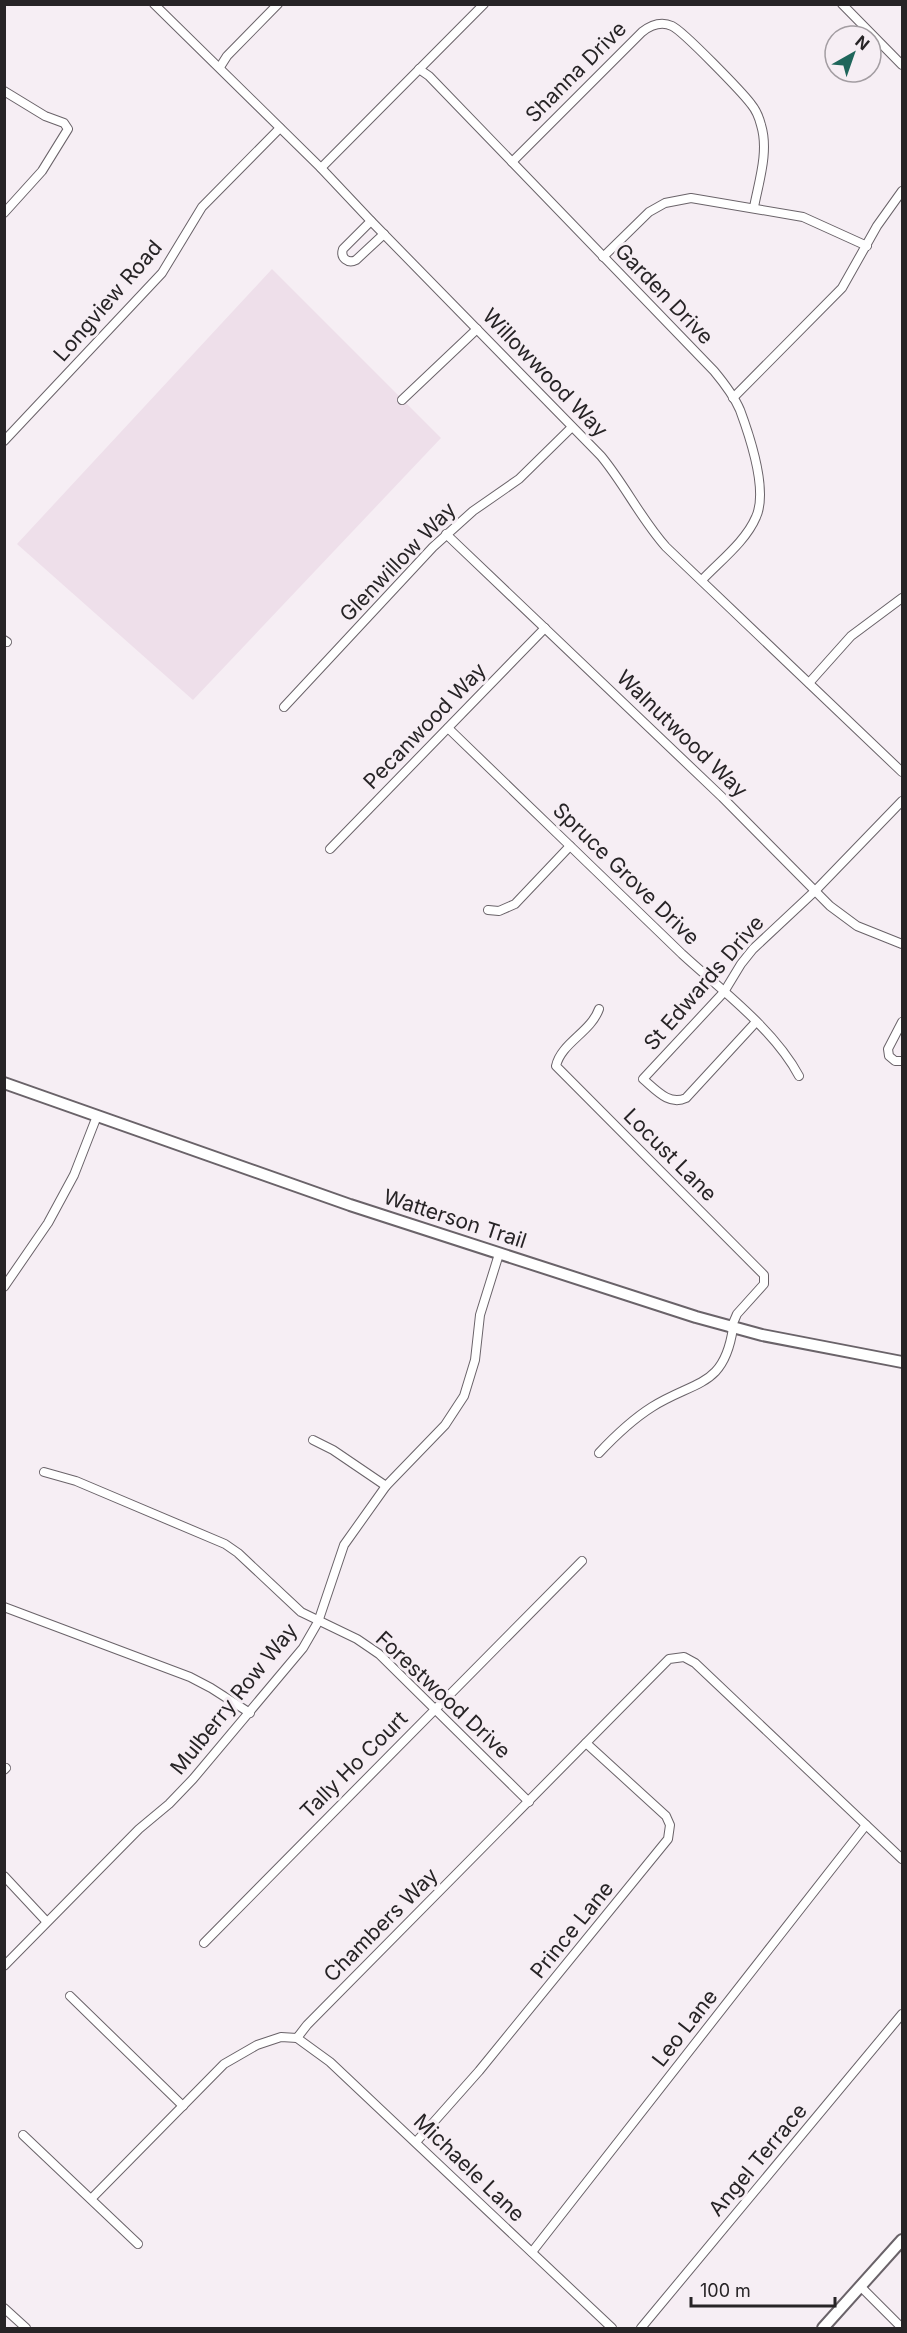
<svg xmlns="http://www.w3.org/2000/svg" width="907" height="2333" viewBox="0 0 907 2333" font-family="Inter,sans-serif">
<rect width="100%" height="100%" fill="#f6eef4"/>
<!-- built -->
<polygon fill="#eedfea" points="272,269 441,438 193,700 17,544"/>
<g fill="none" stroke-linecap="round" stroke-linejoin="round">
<defs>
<g id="street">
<path d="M154,4L321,168L371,221L601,456C625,485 641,519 666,547L902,772"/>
<polyline points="842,4 902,65"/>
<polyline points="220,67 227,56 278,4"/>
<path d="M419,69L429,76L714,371C724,383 734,396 740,410C750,437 768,491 756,517C746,541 720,561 702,580"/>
<polyline points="4,91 45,116 64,123 68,129 42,171 4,213"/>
<path d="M512,162L642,32C651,25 661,21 672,26C683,31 742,92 751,104C756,110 759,117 761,125C769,151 759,181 754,207"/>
<polyline points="321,168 484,4"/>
<path d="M371,221L343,249C340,258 348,264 356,260L384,234"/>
<polyline points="603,257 649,212 665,203 691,198 803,217 867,246"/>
<polyline points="733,398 842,288 877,226 902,191"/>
<polyline points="402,400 477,329"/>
<polyline points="4,441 162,273 202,207 280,128"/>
<polyline points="446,534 722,797 830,906 857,926 902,944"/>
<polyline points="4,640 7,642"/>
<polyline points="809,683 851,636 902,598"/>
<polyline points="284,707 433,547 473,511 519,479 572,427"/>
<path d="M448,728C526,803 604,879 682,954C720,989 774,1029 799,1076"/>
<polyline points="330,849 545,628"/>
<polyline points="488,910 499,911 515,904 570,846"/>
<path d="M599,1009C591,1032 561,1043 556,1066L764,1275V1284L737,1314L731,1328"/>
<path d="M756,1022L686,1098C669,1106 656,1090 643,1079L724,992L741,964L753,949L815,891L902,801"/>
<polyline points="902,1022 888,1049 889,1056 895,1061 902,1061"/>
<polyline points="4,1287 48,1223 74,1175 97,1116"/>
<polyline points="313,1440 333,1450 386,1486"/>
<path d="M599,1453C614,1437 633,1419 652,1407C695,1380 724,1388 733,1328"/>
<polyline points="44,1472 76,1481 225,1544 238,1553 301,1612 357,1639 379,1654 529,1802"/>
<polyline points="4,1607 190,1677 211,1688 250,1713"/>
<polyline points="4,1770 6,1768"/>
<polyline points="4,1876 46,1921"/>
<polyline points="204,1943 582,1561"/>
<polyline points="4,1966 139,1829 169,1804 193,1779 303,1648 318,1622 344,1545 386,1486 445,1425 464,1396 475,1360 480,1315 499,1254"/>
<polyline points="70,1996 183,2106"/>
<polyline points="297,2038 330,2062 612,2328"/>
<polyline points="23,2135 138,2244"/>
<polyline points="416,2142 479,2071 668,1839 670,1825 666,1816 586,1743"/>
<polyline points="91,2199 224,2064 257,2045 281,2037 297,2038 307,2025 669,1659 684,1657 695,1663 902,1859"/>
<polyline points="532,2252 866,1825"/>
<polyline points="861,2287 902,2328"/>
<polyline points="4,2308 26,2328"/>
<polyline points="641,2328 902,2014"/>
</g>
<g id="secondary">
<polyline points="4,1083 350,1205 696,1317 762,1335 902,1362"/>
<polyline points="823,2328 902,2240"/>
</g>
</defs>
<!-- street casing -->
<use href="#street" stroke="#6a6369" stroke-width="10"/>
<!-- secondary casing -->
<use href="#secondary" stroke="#6a6369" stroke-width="14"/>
<!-- street -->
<use href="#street" stroke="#fff" stroke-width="8"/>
<!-- secondary -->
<use href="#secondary" stroke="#fff" stroke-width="10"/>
</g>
<g text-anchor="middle" stroke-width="6" stroke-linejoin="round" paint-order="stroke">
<!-- street labels -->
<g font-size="21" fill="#272426" stroke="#f6eef4">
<text transform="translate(576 72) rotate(-45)" y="7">Shanna Drive</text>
<text transform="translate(664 294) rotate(46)" y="7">Garden Drive</text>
<text transform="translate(108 301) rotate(-49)" y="7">Longview Road</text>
<text transform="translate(545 373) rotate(46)" y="7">Willowwood Way</text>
<text transform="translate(398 562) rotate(-46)" y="7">Glenwillow Way</text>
<text transform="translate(425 726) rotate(-46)" y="7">Pecanwood Way</text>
<text transform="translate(682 734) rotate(44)" y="7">Walnutwood Way</text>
<text transform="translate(626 874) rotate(44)" y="7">Spruce Grove Drive</text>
<text transform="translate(704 983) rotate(-49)" y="7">St Edwards Drive</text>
<text transform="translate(670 1155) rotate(45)" y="7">Locust Lane</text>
<text transform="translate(455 1219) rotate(18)" y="7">Watterson Trail</text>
<text transform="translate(443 1695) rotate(43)" y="7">Forestwood Drive</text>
<text transform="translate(234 1699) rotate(-51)" y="7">Mulberry Row Way</text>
<text transform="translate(354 1765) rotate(-45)" y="7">Tally Ho Court</text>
<text transform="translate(381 1925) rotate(-45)" y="7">Chambers Way</text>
<text transform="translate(572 1930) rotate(-51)" y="7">Prince Lane</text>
<text transform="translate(685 2028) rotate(-52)" y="7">Leo Lane</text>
<text transform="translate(758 2160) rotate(-50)" y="7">Angel Terrace</text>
<text transform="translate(469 2168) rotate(44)" y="7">Michaele Lane</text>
</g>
</g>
<!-- border -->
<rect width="907" height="2333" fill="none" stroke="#272426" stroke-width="12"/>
<!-- north arrow -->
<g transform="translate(853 54) rotate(40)"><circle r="28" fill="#f6eef4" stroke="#a39da2" stroke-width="1.5"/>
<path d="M0-4.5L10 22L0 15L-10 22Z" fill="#1f665b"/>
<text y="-9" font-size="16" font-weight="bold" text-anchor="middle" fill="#272426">N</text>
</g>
<!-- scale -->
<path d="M691 2297v9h144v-9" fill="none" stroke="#272426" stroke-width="3"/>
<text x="700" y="2297" font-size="18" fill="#272426" stroke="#f6eef4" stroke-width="4.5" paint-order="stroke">100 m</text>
</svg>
